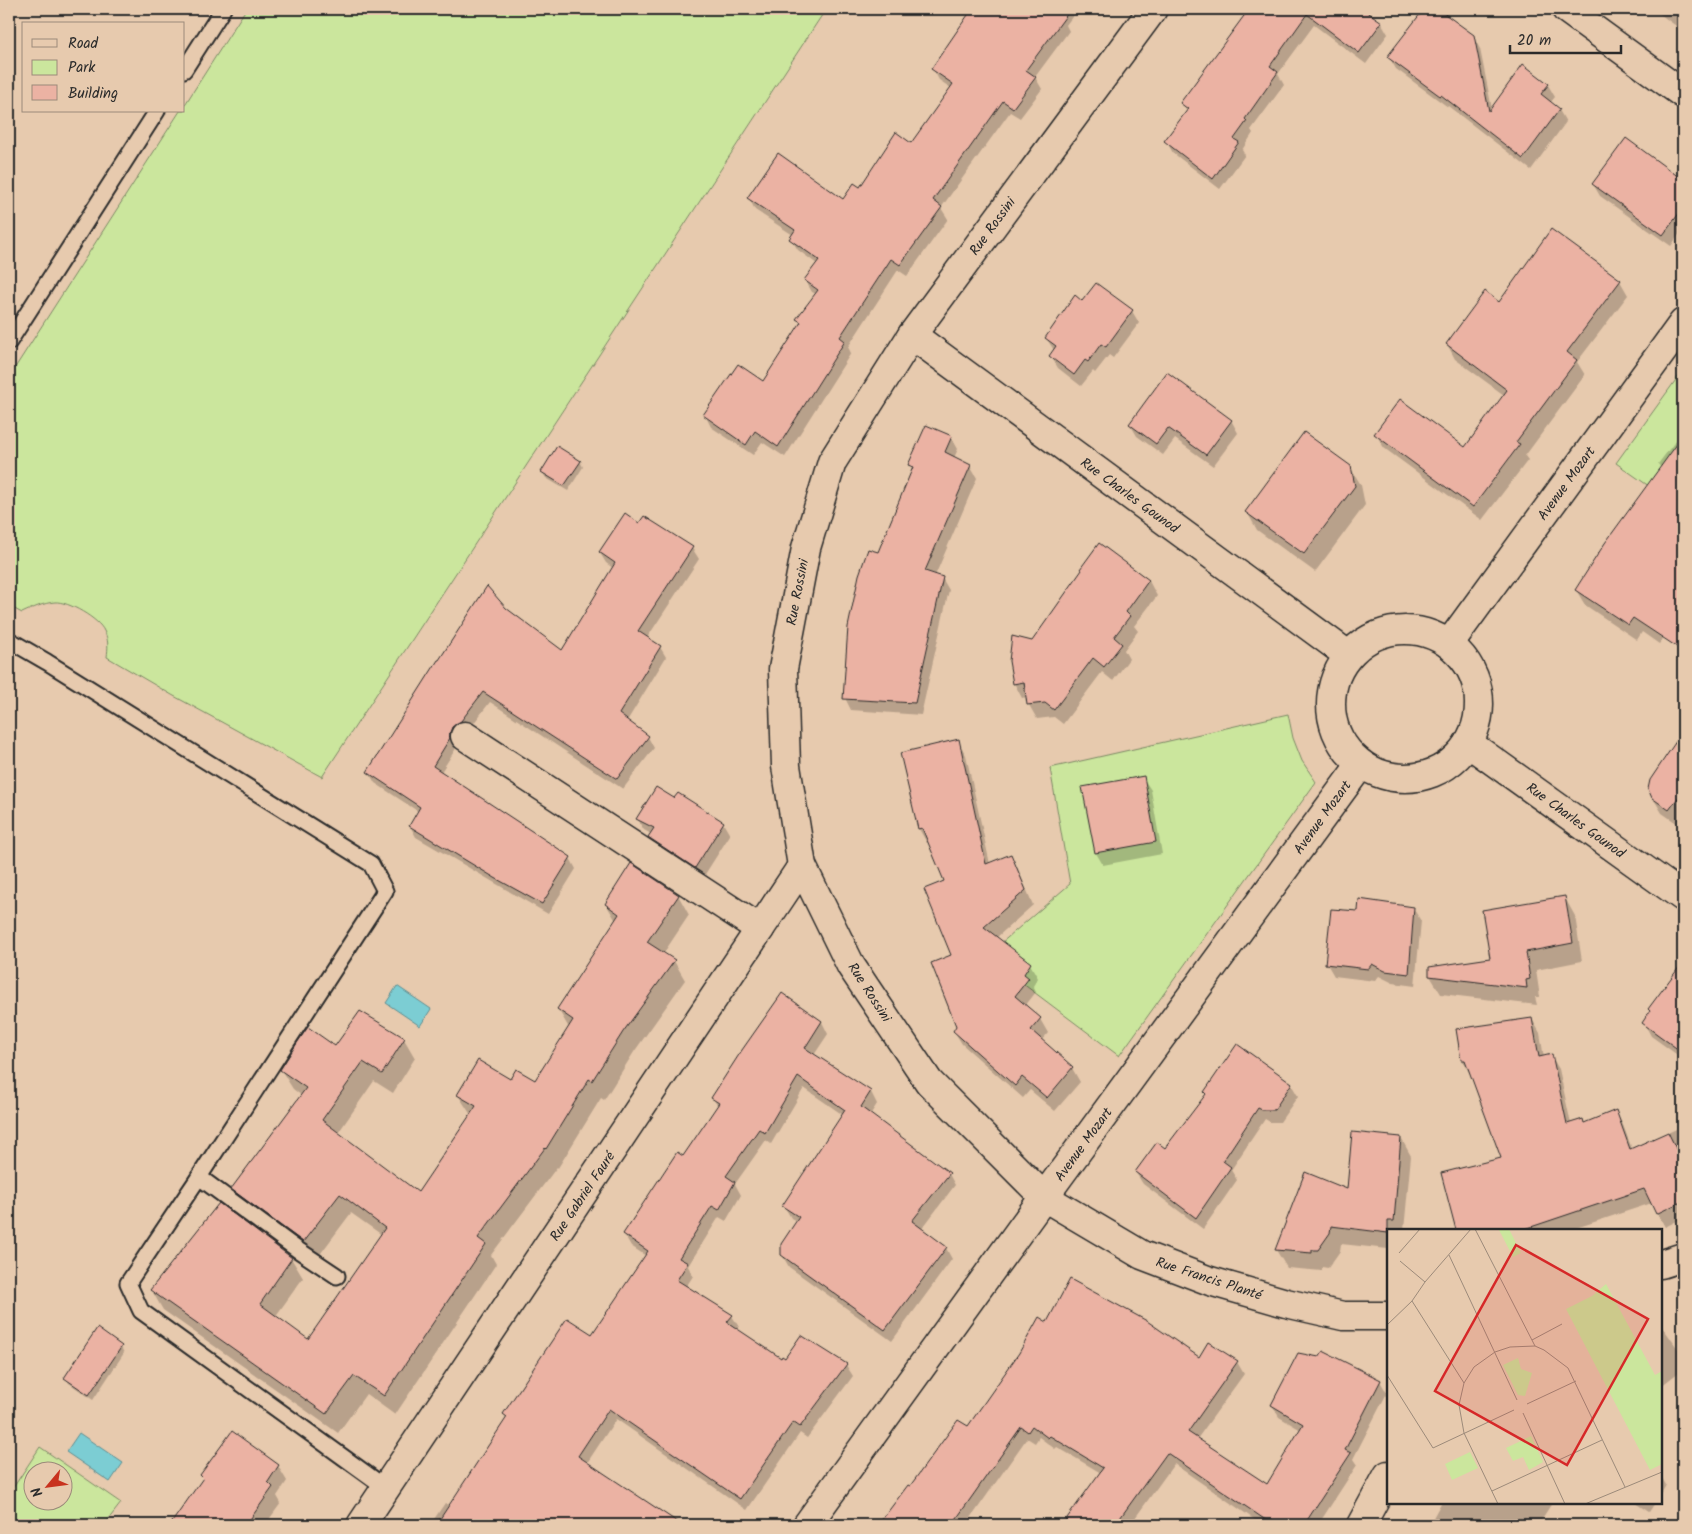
<svg xmlns="http://www.w3.org/2000/svg" width="1692" height="1534" viewBox="0 0 1692 1534" font-family="Kalam,sans-serif">
<rect width="100%" height="100%" fill="#e7caae"/>
<filter id="ink" filterUnits="userSpaceOnUse"><feTurbulence type="fractalNoise" baseFrequency=".02" numOctaves="2"/><feDisplacementMap in="SourceGraphic" scale="10" xChannelSelector="R" yChannelSelector="G"/><feConvolveMatrix kernelMatrix="1 2 1 2 8 2 1 2 1" color-interpolation-filters="sRGB"/></filter>
<g filter="url(#ink)">
<!-- green -->
<g fill="#cbe69d" stroke="#7b8864" fill-rule="evenodd">
<path d="M246,9H826L322,777L172,695L107,657C108,648 109,640 104,631C99,619 68,601 55,602C43,603 33,608 22,613L9,606V377L180,111H184V106Z"/>
<polygon points="1683,370 1683,510 1616,463"/>
<polygon points="1288,714 1293,738 1302,761 1316,782 1119,1056 986,956 1070,884 1050,768"/>
<path d="M40,1447L121,1503L104,1525H9V1494ZM32,1472H62V1502H32Z"/>
</g>
<!-- water -->
<g fill="#7ccdd3" stroke="#5c8c90">
<polygon points="397,986 431,1009 420,1026 386,1003"/>
<polygon points="79,1433 123,1463 110,1482 66,1452"/>
</g>
<!-- shadow -->
<g fill="#0003">
<polygon points="964,9 1078,9 1066,25 1069,31 1035,77 1042,89 1020,118 1010,112 941,208 948,219 907,276 898,270 848,347 851,353 785,457 762,442 753,455 711,427 705,415 764,383 801,324 798,319 816,294 812,292 805,280 817,264 798,250 791,239 793,235 755,210 749,198 843,201 911,145 951,88 939,80 933,69 968,17"/>
<polygon points="1250,9 1361,9 1381,22 1388,34 1366,64 1314,25 1278,74 1284,85 1251,130 1253,133 1242,150 1245,155 1220,189 1173,153 1166,141 1187,112 1182,103"/>
<polygon points="1426,9 1436,9 1473,36 1480,49 1492,109 1548,85 1555,97 1550,103 1559,110 1566,122 1531,170 1448,106 1448,107 1396,69 1389,57"/>
<polygon points="1653,9 1683,9 1683,31"/>
<polygon points="1626,140 1683,181 1683,229 1671,246 1600,196 1593,184"/>
<polygon points="1620,281 1628,295 1577,362 1585,375 1525,456 1528,460 1482,520 1384,448 1376,434 1465,449 1504,395 1455,359 1447,344 1500,304"/>
<polygon points="1083,303 1132,311 1139,323 1113,358 1109,355 1095,373 1093,371 1081,386 1058,368 1051,356 1054,350 1046,338"/>
<polygon points="1231,420 1238,433 1213,466 1175,439 1163,455 1137,436 1130,424"/>
<polygon points="1683,431 1683,611 1659,644 1642,632 1637,640 1585,605 1576,590 1661,468 1658,464"/>
<polygon points="951,437 958,449 954,458 970,466 977,478 935,576 942,578 949,590 921,715 851,710 845,698 879,554 913,470 910,464"/>
<polygon points="580,461 583,467 568,491 546,478 542,472"/>
<polygon points="1350,467 1361,485 1365,505 1315,572 1257,530 1247,512"/>
<polygon points="640,525 692,548 699,559 647,638 660,647 666,657 627,721 648,737 654,748 623,789 490,702 467,732 458,738 455,750 441,772 570,858 576,869 548,914 416,837 410,826 419,812 375,783 369,773 505,609 562,652 613,568 606,563 600,553"/>
<polygon points="1099,544 1149,581 1157,596 1134,626 1138,631 1124,650 1129,659 1113,681 1102,672 1063,724 1054,717 1037,719 1029,705 1027,697 1022,698 1014,683 1032,642 1083,571"/>
<polygon points="1683,736 1683,816 1678,824 1662,813 1653,798 1681,737"/>
<polygon points="958,741 966,755 990,864 1010,856 1018,869 1033,905 996,938 1030,964 1038,978 1033,986 1036,992 1025,1006 1040,1019 1048,1033 1041,1041 1072,1068 1080,1082 1055,1111 1030,1090 1023,1098 962,1044 954,1031 957,1026 946,882 929,842 927,843 919,829 902,754"/>
<polygon points="1143,778 1151,790 1162,854 1103,865 1096,853"/>
<polygon points="674,800 723,823 730,835 702,879 656,849 649,837 651,834 644,830 637,819"/>
<polygon points="678,895 689,915 663,954 674,961 685,980 634,1052 604,1100 601,1098 558,1168 557,1167 491,1255 496,1264 395,1415 366,1394 338,1433 163,1310 152,1291 291,1258 303,1278 275,1317 309,1341 382,1235 351,1213 315,1261 243,1208 232,1189 302,1096 293,1089 281,1070 335,1048 404,1039 415,1058 393,1093 374,1081 338,1133 418,1194 471,1115 458,1095 510,1081 535,1082 569,1028 558,1009 616,921 606,904"/>
<polygon points="1565,898 1575,916 1582,961 1536,970 1540,997 1535,997 1537,1005 1441,994 1430,976 1491,959"/>
<polygon points="1413,908 1421,921 1415,986 1393,983 1379,976 1375,981 1334,976 1327,964 1359,913"/>
<polygon points="1679,969 1683,972 1683,1059 1651,1036 1644,1023"/>
<polygon points="782,995 822,1022 828,1034 814,1055 871,1092 877,1104 870,1115 949,1174 955,1185 921,1230 946,1248 952,1259 892,1341 789,1267 782,1255 797,1222 791,1218 784,1206 843,1115 804,1088 771,1144 766,1140 735,1184 741,1195 726,1221 719,1217 688,1266 693,1276 686,1287 732,1316 739,1327 736,1330 781,1360 846,1365 853,1376 807,1438 800,1433 747,1510 616,1419 587,1463 680,1525 430,1525 445,1503 450,1506 507,1419 504,1414 593,1336 646,1256 631,1246 624,1234 684,1158 718,1107 713,1098"/>
<polygon points="1532,1019 1540,1033 1544,1058 1551,1056 1559,1069 1571,1124 1584,1125 1616,1112 1623,1125 1632,1149 1683,1126 1683,1148 1674,1158 1676,1159 1683,1151 1683,1218 1665,1227 1652,1203 1570,1230 1457,1230 1443,1174 1503,1159 1471,1073 1470,1074 1462,1060"/>
<polygon points="1291,1084 1298,1096 1280,1122 1270,1122 1265,1119 1231,1170 1237,1180 1203,1229 1143,1184 1136,1173 1165,1150 1207,1095"/>
<polygon points="1401,1138 1411,1156 1404,1230 1388,1230 1388,1249 1341,1244 1340,1251 1328,1268 1322,1267 1322,1271 1287,1268 1276,1250 1306,1174 1348,1191"/>
<polygon points="1048,1323 1200,1359 1208,1344 1237,1362 1244,1374 1197,1439 1267,1486 1301,1430 1279,1417 1272,1405 1380,1381 1387,1393 1353,1459 1357,1465 1318,1525 1256,1525 1258,1522 1174,1464 1130,1525 1064,1525 1101,1473 1057,1447 1055,1449 1039,1437 1035,1443 1027,1438 966,1525 880,1525 908,1487 911,1488 968,1428"/>
<polygon points="1661,1325 1683,1356 1683,1369 1661,1386"/>
<polygon points="121,1347 124,1353 93,1400 69,1383 66,1378"/>
<polygon points="278,1466 287,1481 277,1496 281,1503 265,1525 172,1525 204,1480 201,1476"/>
<polygon points="1661,1476 1666,1485 1661,1494"/>
<polygon points="1441,1503 1552,1503 1538,1525 1429,1525"/>
<polygon points="1635,1503 1655,1503 1649,1512"/>
</g>
<!-- building -->
<g fill="#ebb2a3" stroke="#2b2b2b">
<polygon points="972,9 1071,9 1026,70 1036,77 1013,108 1003,101 933,200 942,207 900,265 891,259 840,337 845,341 778,447 755,431 746,445 703,415 738,364 763,381 801,322 796,319 818,290 804,280 819,260 789,239 795,230 747,198 778,153 843,199 854,183 860,187 896,132 911,143 953,84 931,69"/>
<polygon points="1249,9 1363,9 1382,22 1359,53 1307,14 1270,66 1278,72 1245,119 1247,121 1234,139 1239,142 1213,179 1164,141 1188,109 1180,103"/>
<polygon points="1424,9 1438,9 1474,35 1489,111 1523,64 1549,84 1541,94 1560,109 1523,159 1441,95 1440,96 1387,57"/>
<polygon points="1626,138 1683,180 1683,208 1663,235 1592,184"/>
<polygon points="1551,229 1621,280 1567,352 1577,360 1516,442 1520,444 1473,507 1374,434 1400,399 1465,447 1507,390 1446,344 1485,291 1499,302"/>
<polygon points="1096,283 1133,310 1106,347 1101,344 1088,362 1085,360 1074,375 1049,356 1056,346 1045,338 1075,295 1082,301"/>
<polygon points="1167,372 1232,420 1206,455 1168,428 1156,444 1129,424"/>
<polygon points="926,425 952,436 945,452 971,465 925,571 943,577 915,703 843,699 848,627 859,575 868,549 878,552 913,467 908,465"/>
<polygon points="1304,432 1351,466 1355,486 1304,554 1245,512"/>
<polygon points="1683,436 1683,651 1633,618 1628,625 1575,590 1605,543"/>
<polygon points="557,446 581,461 564,486 541,472"/>
<polygon points="625,513 639,523 644,516 693,547 638,631 661,646 619,714 649,736 617,779 483,692 461,721 452,727 449,735 450,738 433,766 571,857 542,904 495,878 409,826 420,807 367,772 438,660 439,660 487,586 506,608 562,650 615,563 599,552"/>
<polygon points="1099,543 1149,580 1126,612 1130,616 1114,637 1122,644 1104,667 1093,658 1054,710 1045,703 1027,705 1024,682 1013,684 1009,661 1012,636 1032,641 1082,570 1080,569"/>
<polygon points="1683,731 1683,791 1669,810 1652,798 1648,789 1650,780"/>
<polygon points="959,739 986,864 1011,854 1026,890 984,927 1031,963 1024,974 1029,978 1015,996 1041,1018 1031,1030 1073,1067 1047,1098 1022,1077 1015,1086 953,1031 956,1026 931,963 951,955 924,889 944,881 922,828 918,829 900,753"/>
<polygon points="1144,776 1156,842 1095,853 1082,787"/>
<polygon points="656,787 674,798 678,793 724,822 695,868 648,837 654,828 636,819"/>
<polygon points="631,863 679,895 647,942 675,960 623,1032 592,1081 589,1079 546,1149 545,1148 478,1238 486,1244 384,1396 354,1376 326,1414 150,1290 219,1203 292,1258 260,1304 308,1339 385,1228 340,1194 303,1242 231,1189 306,1088 280,1070 297,1043 308,1027 335,1046 360,1011 405,1038 382,1074 363,1062 322,1120 418,1192 476,1106 457,1095 478,1060 510,1079 516,1069 535,1080 573,1020 557,1009 619,914 605,904"/>
<polygon points="1565,896 1573,943 1526,952 1530,979 1526,980 1527,988 1429,976 1429,967 1490,958 1482,910"/>
<polygon points="1359,899 1414,907 1409,974 1385,971 1372,964 1368,969 1325,964 1331,909 1358,911"/>
<polygon points="1683,962 1683,1053 1642,1023 1650,1011 1648,1009"/>
<polygon points="782,993 822,1021 805,1048 871,1091 861,1107 950,1173 912,1221 947,1247 885,1330 781,1255 781,1244 799,1217 782,1206 845,1110 798,1077 765,1133 759,1129 726,1176 735,1182 719,1210 712,1206 679,1258 688,1263 677,1280 733,1315 727,1322 781,1358 782,1356 785,1358 801,1335 847,1364 800,1427 793,1422 740,1499 609,1409 578,1456 682,1525 436,1525 507,1417 503,1414 567,1318 592,1334 648,1251 623,1234 677,1152 683,1156 719,1103 711,1098 742,1050"/>
<polygon points="1532,1018 1539,1057 1552,1054 1567,1124 1583,1119 1584,1123 1616,1110 1630,1149 1668,1132 1683,1163 1683,1201 1656,1214 1644,1189 1522,1230 1456,1230 1441,1173 1501,1158 1465,1060 1461,1060 1456,1029"/>
<polygon points="1237,1044 1292,1083 1274,1110 1262,1110 1258,1108 1223,1161 1231,1167 1196,1218 1135,1172 1157,1142 1165,1148 1206,1094 1204,1092"/>
<polygon points="1352,1132 1401,1137 1394,1221 1388,1221 1388,1233 1331,1226 1330,1233 1318,1250 1312,1250 1312,1253 1275,1250 1305,1172 1347,1189"/>
<polygon points="1070,1279 1147,1321 1199,1357 1208,1342 1238,1361 1188,1432 1267,1484 1303,1424 1271,1405 1298,1353 1319,1357 1323,1351 1381,1380 1345,1450 1351,1453 1304,1525 1273,1525 1167,1453 1115,1525 1062,1525 1103,1468 1050,1436 1048,1438 1032,1426 1028,1432 1021,1427 952,1525 878,1525 908,1485 910,1486 958,1420 968,1426 1019,1353 1039,1317 1047,1322"/>
<polygon points="97,1328 122,1346 89,1395 64,1378"/>
<polygon points="232,1431 279,1465 268,1482 273,1487 246,1525 170,1525 203,1478 200,1475"/>
</g>
<g fill="none" stroke-linecap="round" stroke-linejoin="round">
<defs>
<g id="lane">
<polyline points="184,70 223,9"/>
<polyline points="9,342 157,111"/>
<polyline points="9,640 47,662 371,864 385,891 199,1177 128,1283 141,1311 386,1488"/>
<polyline points="199,1177 298,1250 337,1276"/>
</g>
<g id="street">
<polyline points="1153,9 912,335 832,462 806,548 783,669 786,766 802,866 851,966 929,1082 1044,1197 1142,1255 1210,1281 1286,1303 1343,1316 1388,1316"/>
<polyline points="1566,9 1683,94"/>
<polyline points="912,335 1348,655"/>
<circle cx="1405" cy="704" r="74"/>
<polyline points="1449,644 1683,323"/>
<polyline points="465,736 760,929"/>
<polyline points="1468,743 1683,897"/>
<polyline points="1661,1264 1683,1257"/>
<polyline points="361,1525 802,866"/>
<polyline points="807,1525 1044,1197 1361,764"/>
<polyline points="1361,1525 1388,1475"/>
</g>
</defs>
<!-- lane casing -->
<use href="#lane" stroke="#2b2b2b" stroke-width="19"/>
<!-- street casing -->
<use href="#street" stroke="#2b2b2b" stroke-width="31"/>
<!-- lane -->
<use href="#lane" stroke="#e7caae" stroke-width="15"/>
<!-- street -->
<use href="#street" stroke="#e7caae" stroke-width="28"/>
</g>
</g>
<g text-anchor="middle" stroke-width="4" stroke-linejoin="round" paint-order="stroke">
<!-- street labels -->
<g font-size="14" fill="#2b2b2b" stroke="#e7caae">
<text transform="translate(992 226) rotate(-54)" y="5">Rue Rossini</text>
<text transform="translate(1566 483) rotate(-54)" y="5">Avenue Mozart</text>
<text transform="translate(1130 495) rotate(36)" y="5">Rue Charles Gounod</text>
<text transform="translate(797 592) rotate(-79)" y="5">Rue Rossini</text>
<text transform="translate(1322 817) rotate(-54)" y="5">Avenue Mozart</text>
<text transform="translate(1576 820) rotate(36)" y="5">Rue Charles Gounod</text>
<text transform="translate(870 992) rotate(57)" y="5">Rue Rossini</text>
<text transform="translate(1083 1144) rotate(-54)" y="5">Avenue Mozart</text>
<text transform="translate(582 1196) rotate(-56)" y="5">Rue Gabriel Fauré</text>
<text transform="translate(1209 1278) rotate(18)" y="5">Rue Francis Planté</text>
</g>
</g>
<!-- overview -->
<g transform="translate(1387 1229)">
<rect width="275" height="275" fill="#e7caae"/>
<path d="M122,0L134,24L126,28L112,1ZM219,55L268,146L275,142V235L263,241L179,80L205,67ZM131,129L134,140L145,144L138,167L131,166L116,136ZM144,207L156,233L142,241L136,228L126,232L119,219ZM83,223L91,239L65,251L58,235Z" fill="#cbe69d"/>
<path fill="none" stroke="#9c8a7a" stroke-width="1" d="M88,0L148,117M12,24L33,0M62,26L130,171M13,32L38,53M25,72L77,154M0,96L25,72L38,53L84,0M145,111L175,95M0,146L46,219L127,181M140,175L189,152M136,184L178,275M105,262L215,211M111,275L77,204L72,176L77,154L87,138L108,123L123,118L148,117L157,121L181,139L238,258M198,275L275,243"/>
<path fill="#d62828" fill-opacity="0.15" stroke="#d62828" stroke-width="2.5" d="M129,16L261,90L180,236L48,162Z"/>
<rect width="275" height="275" fill="none" stroke="#2b2b2b" stroke-width="2.5"/>
</g>
<!-- margin -->
<rect width="1692" height="1534" fill="none" stroke="#e7caae" stroke-width="30"/>
<rect x="15" y="15" width="1662" height="1504" fill="none" stroke="#2b2b2b" stroke-width="2" filter="url(#ink)"/>
<!-- legend -->
<rect x="22" y="22" width="162" height="90" fill="#e7caae" stroke="#9c8a7a"/>
<rect x="32" y="39" width="25" height="8" fill="#e7caae" stroke="#9c8a7a"/>
<text x="68" y="48" font-size="15" fill="#2b2b2b">Road</text>
<rect x="32" y="60" width="25" height="15" fill="#cbe69d" stroke="#9c8a7a"/>
<text x="68" y="72" font-size="15" fill="#2b2b2b">Park</text>
<rect x="32" y="85" width="25" height="15" fill="#ebb2a3" stroke="#9c8a7a"/>
<text x="68" y="98" font-size="15" fill="#2b2b2b">Building</text>
<!-- north arrow -->
<g transform="translate(48 1486) rotate(241)"><circle r="24" fill="#e7caae" stroke="#9c8a7a"/>
<path d="M0-4L9 19L0 12L-9 19Z" fill="#c8321e"/>
<text y="-8" font-size="14" font-weight="bold" text-anchor="middle" fill="#2b2b2b">N</text>
</g>
<!-- scale -->
<path d="M1510 45v8h111v-8" fill="none" stroke="#2b2b2b" stroke-width="2.5"/>
<text x="1517" y="45" font-size="15" fill="#2b2b2b" stroke="#e7caae" stroke-width="4" paint-order="stroke">20 m</text>
</svg>
